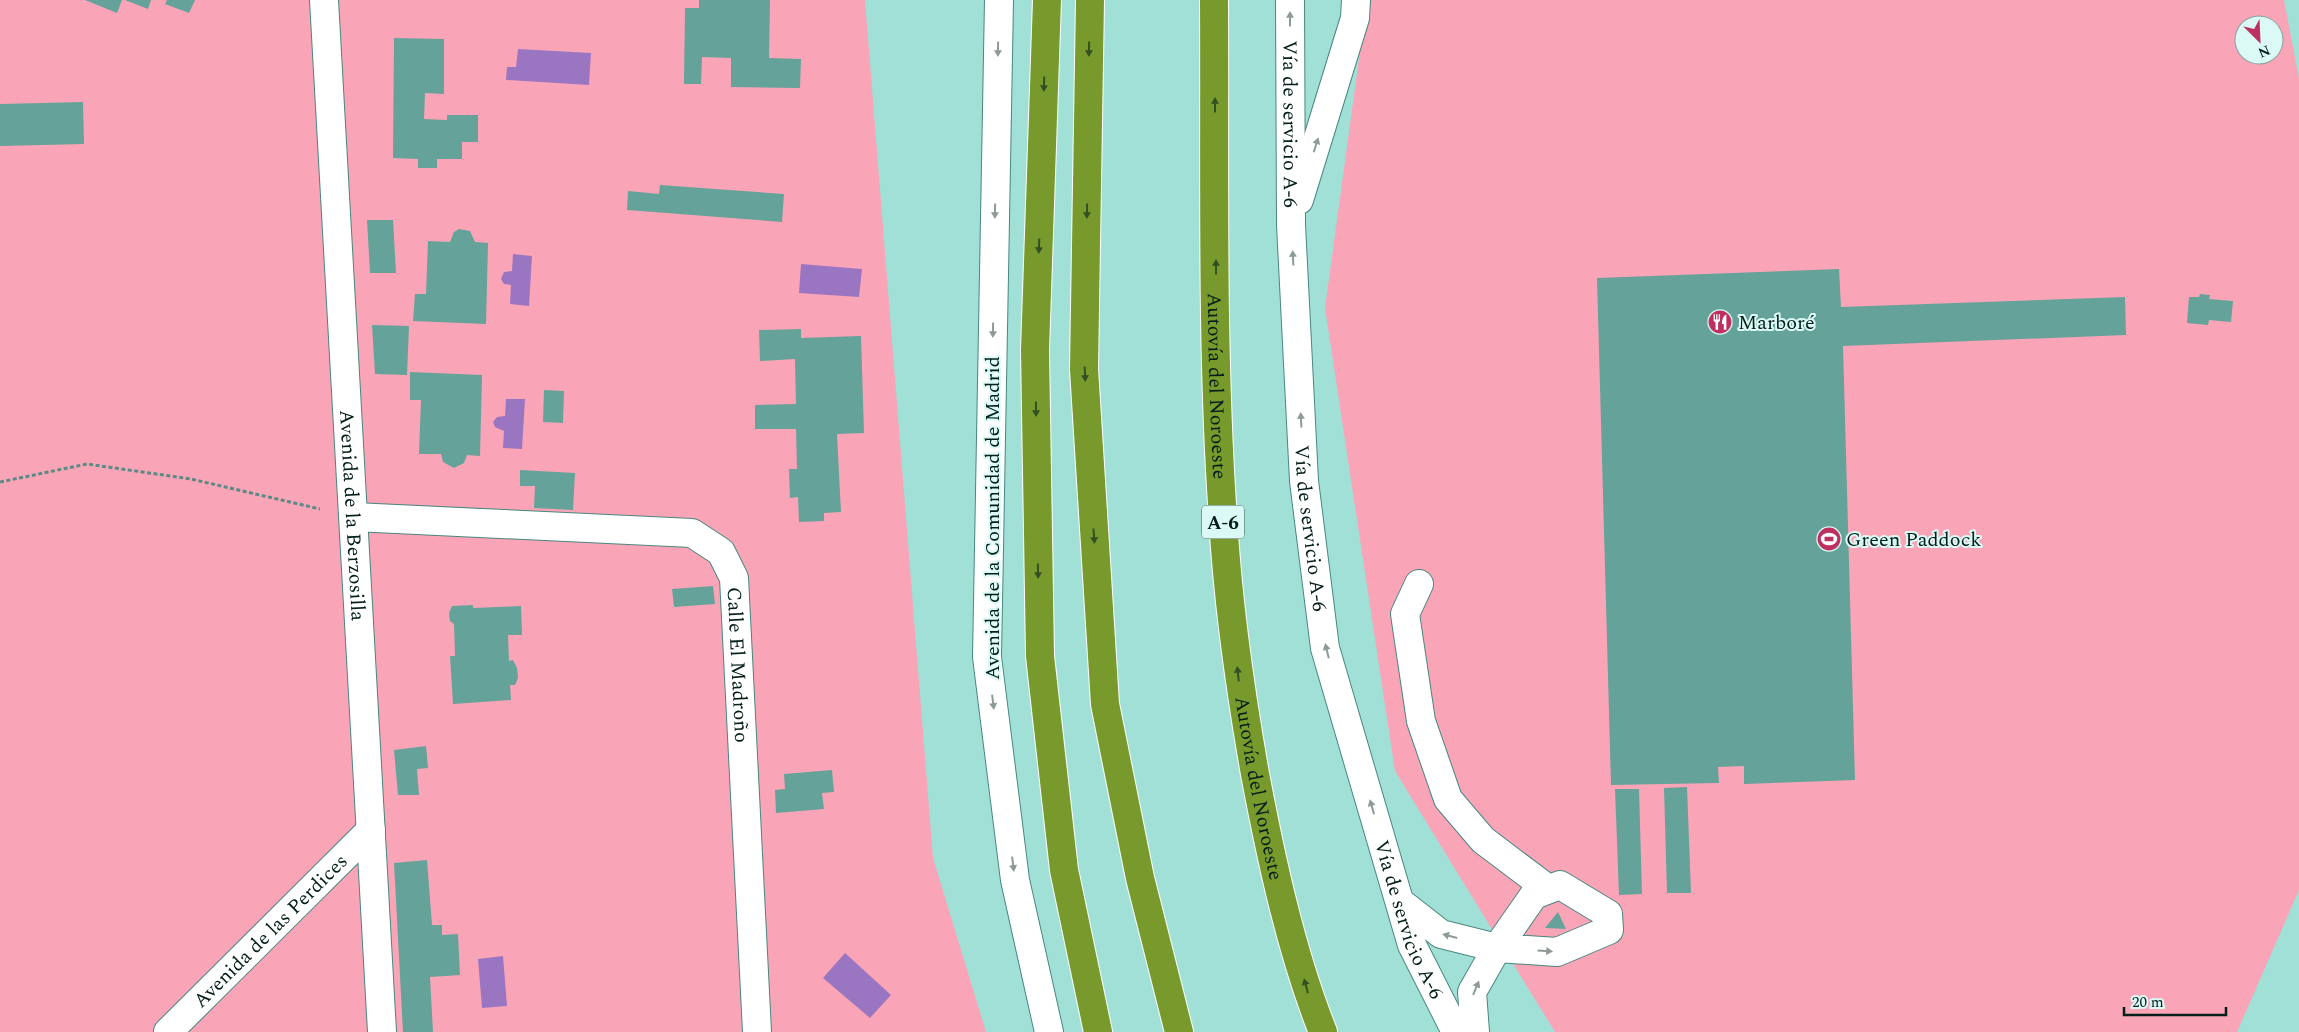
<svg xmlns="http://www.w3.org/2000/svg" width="2299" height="1032" viewBox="0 0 2299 1032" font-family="Spectral,serif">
<rect width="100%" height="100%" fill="#a0e0d7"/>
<!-- green -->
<g fill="#f9a5b7" fill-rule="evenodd">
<polygon points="0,0 865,0 933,858 986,1032 0,1032"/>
<path d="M1367,0H2284L2299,79V890L2237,1032H1555L1395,771L1325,308ZM2244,25H2274V55H2244Z"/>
</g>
<!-- water -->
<g fill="#9a76c2">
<polygon points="518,49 591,53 589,85 506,80 507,67 516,67"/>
<polygon points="513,254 532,256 529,306 510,304 511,285 504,284 501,279 504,272 512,271"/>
<polygon points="801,264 862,269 859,297 799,293"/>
<polygon points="506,399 525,399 522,449 503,448 504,431 495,427 493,422 497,417 505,416"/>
<polygon points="845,953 891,995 870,1018 823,978"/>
<polygon points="503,956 507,1006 482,1008 478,959"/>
</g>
<!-- building -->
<g fill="#65a29a">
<polygon points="85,0 122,0 117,13"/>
<polygon points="125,0 151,0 148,9"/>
<polygon points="167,0 195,0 189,13 165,4"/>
<polygon points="699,0 770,0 769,58 801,59 800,88 731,87 731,58 702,57 701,84 684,84 685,8 699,8"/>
<polygon points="394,38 444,39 444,94 425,93 424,119 447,120 447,115 478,115 478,142 462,142 462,159 437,159 437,168 418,168 418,159 393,158"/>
<polygon points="83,102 84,144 0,146 0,104"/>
<polygon points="660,185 784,194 782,222 627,210 628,191 659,194"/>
<polygon points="367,220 393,220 396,273 370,273"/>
<polygon points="459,229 470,231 475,242 488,243 486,324 413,321 415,294 426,294 428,241 450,242 454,232"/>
<polygon points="1839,269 1841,307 2125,297 2126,335 1843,346 1855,780 1744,784 1744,766 1718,767 1719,783 1611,785 1597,278"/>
<polygon points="2200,294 2210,295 2209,299 2233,301 2231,322 2209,320 2208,325 2187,323 2189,297 2199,297"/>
<polygon points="372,325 409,326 407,375 375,374"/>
<polygon points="801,329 801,338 861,336 864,433 837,434 841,512 824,513 824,521 799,522 798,497 790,498 789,469 797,469 796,429 755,429 755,405 796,404 795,359 760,361 759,330"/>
<polygon points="410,372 482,375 480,456 467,455 464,463 454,468 443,462 441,454 419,454 421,400 410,400"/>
<polygon points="544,390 564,391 563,423 543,422"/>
<polygon points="520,470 575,473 573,510 534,508 535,486 520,486"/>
<polygon points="713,586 715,604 674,607 672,589"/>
<polygon points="473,605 473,608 521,606 522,635 508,635 509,661 513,660 517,668 518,678 515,685 510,685 511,700 453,704 450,656 455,656 454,624 450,621 449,613 452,606"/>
<polygon points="426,746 428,768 417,769 419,795 398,795 394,750"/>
<polygon points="832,770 834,792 822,793 824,809 776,813 775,790 785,789 784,774"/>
<polygon points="1687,787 1691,893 1667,893 1664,788"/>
<polygon points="1615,789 1639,789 1642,894 1619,895"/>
<polygon points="427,860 432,925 442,925 442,935 458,934 460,975 430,977 433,1032 403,1032 394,863"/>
<polygon points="1558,912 1566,929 1545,928"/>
</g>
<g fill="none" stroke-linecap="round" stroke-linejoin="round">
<defs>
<g id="minor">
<path id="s1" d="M324,0L382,1032"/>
<polyline points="999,0 987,657 1015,880 1049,1032"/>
<path id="s2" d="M1290,0L1291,225L1304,481L1325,648L1412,945L1456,1032"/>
<polyline points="1299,200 1355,18 1356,0"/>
<path id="s3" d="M354,517L692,533L721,552L734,578L757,1032"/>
<polyline points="1419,584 1405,614 1421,721 1448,799 1483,840 1548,889"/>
<polyline points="1400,902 1441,934 1497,948 1557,952 1609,930 1608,914 1560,885 1534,895 1497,948 1472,992 1475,1032"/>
<path id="s4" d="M168,1032L371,830"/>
</g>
<g id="highway">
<polyline points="1047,0 1035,350 1040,656 1064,870 1098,1032"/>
<polyline points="1090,0 1084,369 1105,704 1140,878 1179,1032"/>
<path id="s5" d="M1214,0C1215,172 1211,348 1223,519C1228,605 1240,689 1255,774C1271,858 1291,952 1323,1032"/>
</g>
</defs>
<!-- minor casing -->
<use href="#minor" stroke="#49877f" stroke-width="30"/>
<!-- highway casing -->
<use href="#highway" stroke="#fff" stroke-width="30"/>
<!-- path -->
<polyline stroke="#5b8a84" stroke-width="3" stroke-dasharray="4 2.5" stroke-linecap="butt" points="0,482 87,464 191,479 320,509"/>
<!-- minor -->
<use href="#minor" stroke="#fff" stroke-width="28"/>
<!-- highway -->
<use href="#highway" stroke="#789a2c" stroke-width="28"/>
</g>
<!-- one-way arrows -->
<defs><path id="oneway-solid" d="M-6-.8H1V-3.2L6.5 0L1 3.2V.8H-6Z" transform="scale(1.25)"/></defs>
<g fill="#8e9a98">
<use href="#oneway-solid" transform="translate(1290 19) rotate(-90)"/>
<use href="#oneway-solid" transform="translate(998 49) rotate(91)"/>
<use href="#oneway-solid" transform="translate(1316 145) rotate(-73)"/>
<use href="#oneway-solid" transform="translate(995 211) rotate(91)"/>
<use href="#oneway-solid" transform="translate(1293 258) rotate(-93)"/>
<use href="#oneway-solid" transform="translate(993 330) rotate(91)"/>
<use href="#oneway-solid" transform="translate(1301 420) rotate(-93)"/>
<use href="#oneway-solid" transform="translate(1327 651) rotate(-104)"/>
<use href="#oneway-solid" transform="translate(993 702) rotate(83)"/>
<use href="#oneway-solid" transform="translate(1372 807) rotate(-106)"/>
<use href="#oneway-solid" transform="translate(1013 864) rotate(83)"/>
<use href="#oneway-solid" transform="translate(1450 936) rotate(-165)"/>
<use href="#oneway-solid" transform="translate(1545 951) rotate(4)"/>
<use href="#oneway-solid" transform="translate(1476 988) rotate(-67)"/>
</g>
<g fill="#325022">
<use href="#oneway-solid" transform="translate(1089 49) rotate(91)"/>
<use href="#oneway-solid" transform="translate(1044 84) rotate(92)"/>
<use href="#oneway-solid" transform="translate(1215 105) rotate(-90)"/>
<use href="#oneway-solid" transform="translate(1087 211) rotate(91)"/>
<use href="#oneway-solid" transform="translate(1039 246) rotate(92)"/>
<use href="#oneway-solid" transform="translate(1216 267) rotate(-90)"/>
<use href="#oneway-solid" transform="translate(1085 374) rotate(87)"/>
<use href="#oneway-solid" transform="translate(1036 409) rotate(89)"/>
<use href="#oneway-solid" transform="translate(1094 536) rotate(86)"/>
<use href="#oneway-solid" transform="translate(1038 571) rotate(89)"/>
<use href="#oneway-solid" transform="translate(1238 674) rotate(-96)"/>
<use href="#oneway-solid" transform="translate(1306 986) rotate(-105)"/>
</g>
<!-- icons -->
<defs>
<symbol id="restaurant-disc" viewBox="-11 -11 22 22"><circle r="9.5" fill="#be3060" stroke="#dbfaf5"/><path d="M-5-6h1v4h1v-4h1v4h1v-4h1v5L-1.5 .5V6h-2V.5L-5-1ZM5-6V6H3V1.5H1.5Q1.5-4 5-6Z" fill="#fff"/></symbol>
<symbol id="stadium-disc" viewBox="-11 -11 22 22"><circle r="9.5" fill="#be3060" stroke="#dbfaf5"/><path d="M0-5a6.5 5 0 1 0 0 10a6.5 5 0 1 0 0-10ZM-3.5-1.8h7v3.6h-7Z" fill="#fff"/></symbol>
</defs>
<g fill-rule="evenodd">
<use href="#restaurant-disc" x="1706" y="308" width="28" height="28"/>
<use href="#stadium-disc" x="1815" y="525" width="28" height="28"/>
</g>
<g text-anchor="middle" stroke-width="4" stroke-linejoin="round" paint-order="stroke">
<!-- shield labels -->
<rect fill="#dbfaf5" stroke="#44605c" stroke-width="1" x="1202" y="505.5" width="42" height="33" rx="4"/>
<g font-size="19" font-weight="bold" fill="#041e1b">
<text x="1223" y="529">A-6</text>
</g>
<!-- street labels -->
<g font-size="20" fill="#041e1b" stroke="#dbfaf5">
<text dy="7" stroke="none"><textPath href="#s2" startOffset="124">Vía de servicio A-6</textPath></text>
<text dy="7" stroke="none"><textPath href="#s5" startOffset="386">Autovía del Noroeste</textPath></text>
<text dy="7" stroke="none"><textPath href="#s1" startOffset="516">Avenida de la Berzosilla</textPath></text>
<text transform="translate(992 518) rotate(-90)" y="7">Avenida de la Comunidad de Madrid</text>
<text dy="7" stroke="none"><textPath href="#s2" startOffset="529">Vía de servicio A-6</textPath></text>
<text dy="7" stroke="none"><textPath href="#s3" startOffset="489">Calle El Madroño</textPath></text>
<text dy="7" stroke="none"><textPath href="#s5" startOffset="791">Autovía del Noroeste</textPath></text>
<text dy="7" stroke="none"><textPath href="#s2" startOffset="934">Vía de servicio A-6</textPath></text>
<text dy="7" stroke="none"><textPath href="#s4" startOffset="144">Avenida de las Perdices</textPath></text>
</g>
<!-- poi labels -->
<g font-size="20" fill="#041e1b" stroke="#dbfaf5" text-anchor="start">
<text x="1738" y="329">Marboré</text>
<text x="1846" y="546">Green Paddock</text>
</g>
</g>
<!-- north arrow -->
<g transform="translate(2259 40) rotate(156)"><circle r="24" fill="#dbfaf5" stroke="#85a29e"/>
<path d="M0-4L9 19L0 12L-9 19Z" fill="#be3060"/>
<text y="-8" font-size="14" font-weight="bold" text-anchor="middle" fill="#041e1b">N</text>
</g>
<!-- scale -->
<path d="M2124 1007v8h102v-8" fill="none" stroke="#041e1b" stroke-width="2.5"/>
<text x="2132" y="1007" font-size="15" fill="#041e1b" stroke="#dbfaf5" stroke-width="4" paint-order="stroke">20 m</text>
</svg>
